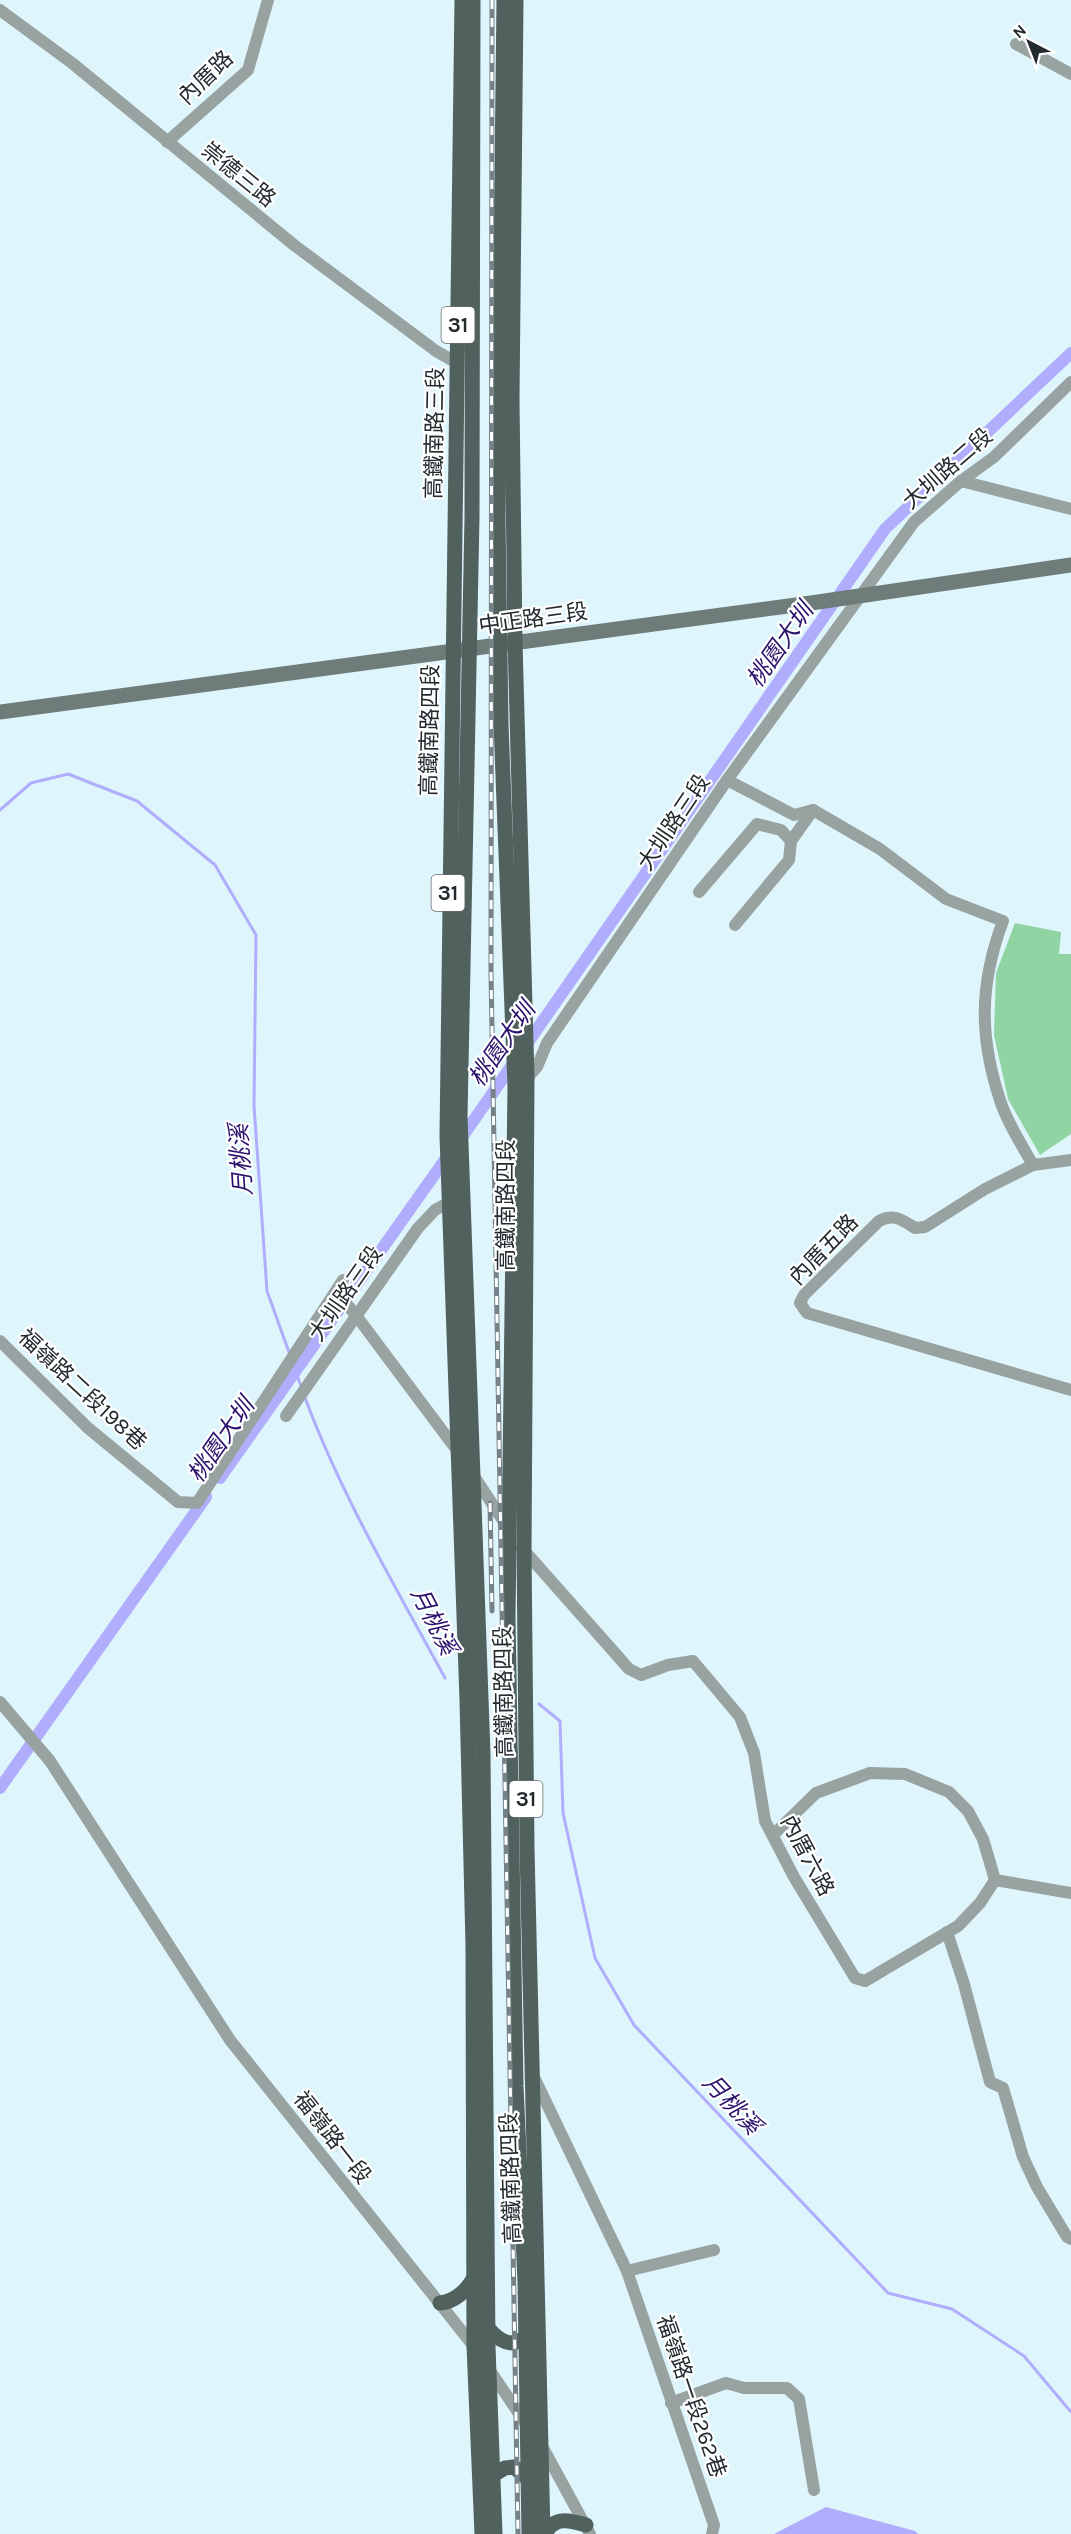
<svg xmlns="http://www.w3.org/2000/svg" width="1071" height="2534" viewBox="0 0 1071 2534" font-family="Karla,'Noto Sans TC',sans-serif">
<rect width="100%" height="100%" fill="#dff5fc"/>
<!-- green -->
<polygon fill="#90d4a3" points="1015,923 1061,932 1059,954 1071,954 1071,1134 1040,1155 1008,1099 994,1035 996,973"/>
<!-- water -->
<polygon fill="#b0aefc" points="826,2507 915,2531 918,2534 774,2534"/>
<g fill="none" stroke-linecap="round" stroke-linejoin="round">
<!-- stream -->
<g stroke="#b0aefc" stroke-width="3">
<polyline points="0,810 31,783 68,774 137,801 215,865 256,935 254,1106 267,1291 290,1355"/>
<polyline points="293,1364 302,1389"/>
<path d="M304,1395C340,1493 395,1586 445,1678"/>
<polyline points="539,1704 560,1721 563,1813 595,1958 634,2025 888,2293 952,2309 1024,2356 1071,2412"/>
</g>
<!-- canal -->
<g stroke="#b0aefc" stroke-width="12">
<polyline points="460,1140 885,529 1071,353"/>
<polyline points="220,1478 449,1154"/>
<polyline points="0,1788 206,1497"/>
</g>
<!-- minor -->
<g stroke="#98a2a0" stroke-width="12">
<polyline points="0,10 72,63 294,245 436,351 457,363"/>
<polyline points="1016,44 1071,74"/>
<polyline points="167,142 248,70 268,0"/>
<polyline points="961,481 1071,509"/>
<path d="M727,780L794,815L813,810L880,849L946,899L1003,921C979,985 979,1038 1001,1103C1008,1124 1022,1145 1033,1165"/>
<polyline points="699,892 757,824 781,830 791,841"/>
<polyline points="735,925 789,860 791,841 813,810"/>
<polyline points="527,1078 537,1067 547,1043 727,780 914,522 961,481 994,457 1071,382"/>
<path d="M1071,1160L1033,1165L985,1189L925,1227L915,1228C902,1220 894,1213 879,1221L804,1295L800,1303L807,1313L1071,1390"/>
<polyline points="336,1292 355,1314 459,1453"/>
<polyline points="0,1341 88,1428 178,1502 197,1503 343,1280"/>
<polyline points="286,1416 418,1228 435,1210 448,1203"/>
<polyline points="472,1473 510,1531"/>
<polyline points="522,1548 629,1669 641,1675 668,1665 693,1661 740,1717 754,1753 765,1821 794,1877 855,1978 865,1981 958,1926 980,1903 995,1880 1071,1893"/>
<polyline points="0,1702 50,1761 230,2040 476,2349"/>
<polyline points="773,1835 816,1793 870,1773 905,1774 949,1792 968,1811 983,1839 995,1880"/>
<polyline points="947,1932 964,1984 990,2082 1003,2088 1023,2157 1037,2187 1067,2237 1071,2239"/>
<polyline points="533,2075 627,2271 714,2250"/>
<polyline points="627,2271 714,2525 712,2534"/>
<polyline points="489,2369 528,2427"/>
<polyline points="671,2403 726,2383 744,2388 787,2388 799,2399 814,2490"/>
<polyline points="542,2446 590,2534"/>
</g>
<!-- secondary -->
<polyline stroke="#6e7c7a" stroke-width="15" points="0,712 818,602 1071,565"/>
<!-- primary -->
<g stroke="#50615e" stroke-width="15">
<polyline points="462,0 447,1136 467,1700 473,1945 474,2346 482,2534"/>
<polyline points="473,0 472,517 460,1116 483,1754 488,2347 495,2534"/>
<polyline points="504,0 498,520 501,724 515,1086 508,1618 516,2086 525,2282 529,2534"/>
<polyline points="516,0 512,400 515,642 527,1078 524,1550 527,1849 543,2534"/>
<path d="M440,2303C454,2302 468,2290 474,2277"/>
<path d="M488,2328C498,2340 512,2350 526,2336"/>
<polyline points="493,2475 505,2468 514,2467 528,2479"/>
<path d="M545,2534C554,2516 569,2520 586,2525"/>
</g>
<defs>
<g id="rail">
<polyline points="492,0 491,972 518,2534"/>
<polyline points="490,1503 492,1611"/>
</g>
</defs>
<!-- rail casing -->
<use href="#rail" stroke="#758388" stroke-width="5"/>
<!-- rail -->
<use href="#rail" stroke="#fff" stroke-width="3" stroke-dasharray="9" stroke-linecap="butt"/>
</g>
<g text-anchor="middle" stroke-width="4.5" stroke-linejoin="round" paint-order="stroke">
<!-- shield labels -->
<g fill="#fff" stroke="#656b6d" stroke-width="1.5">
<rect x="441.5" y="307" width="33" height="36" rx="4.5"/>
<rect x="431.5" y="875" width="33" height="36" rx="4.5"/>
<rect x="509.5" y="1781" width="33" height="36" rx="4.5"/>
</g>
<g font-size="21" font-weight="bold" fill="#232b2e">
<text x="458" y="332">31</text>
<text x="448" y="900">31</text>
<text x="526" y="1806">31</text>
</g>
<!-- street labels -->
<g font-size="22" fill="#232b2e" stroke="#fff">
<text transform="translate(205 77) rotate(-44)" y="8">內厝路</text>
<text transform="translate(239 174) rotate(39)" y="8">崇德三路</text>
<text transform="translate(434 433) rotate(-89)" y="8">高鐵南路三段</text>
<text transform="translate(947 468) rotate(-41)" y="8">大圳路二段</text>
<text transform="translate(533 618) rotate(-8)" y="8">中正路三段</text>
<text transform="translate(429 730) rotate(-89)" y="8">高鐵南路四段</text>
<text transform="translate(673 822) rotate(-56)" y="8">大圳路三段</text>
<text transform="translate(505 1205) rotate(-90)" y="8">高鐵南路四段</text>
<text transform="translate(823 1249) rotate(-46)" y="8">內厝五路</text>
<text transform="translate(345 1293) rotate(-55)" y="8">大圳路三段</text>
<text transform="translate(83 1389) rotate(43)" y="8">福嶺路二段198巷</text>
<text transform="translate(503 1692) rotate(-91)" y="8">高鐵南路四段</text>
<text transform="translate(808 1855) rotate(62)" y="8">內厝六路</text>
<text transform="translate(333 2137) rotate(52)" y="8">福嶺路一段</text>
<text transform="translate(510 2178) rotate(-92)" y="8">高鐵南路四段</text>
<text transform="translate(692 2396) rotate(71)" y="8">福嶺路一段262巷</text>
</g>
<!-- water labels -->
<g font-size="24" font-style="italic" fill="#2a136c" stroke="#fff">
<text transform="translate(780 645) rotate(-55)" y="8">桃園大圳</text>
<text transform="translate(502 1044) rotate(-55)" y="8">桃園大圳</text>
<text transform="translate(241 1160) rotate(-94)" y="8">月桃溪</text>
<text transform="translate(221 1440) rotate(-55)" y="8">桃園大圳</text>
<text transform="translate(434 1621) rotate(63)" y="8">月桃溪</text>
<text transform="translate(732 2104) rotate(47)" y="8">月桃溪</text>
</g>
</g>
<!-- north arrow -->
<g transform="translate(1029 42) rotate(318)" stroke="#ffffff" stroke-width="4.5" paint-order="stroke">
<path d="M0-4.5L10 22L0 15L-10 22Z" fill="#232b2e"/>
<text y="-9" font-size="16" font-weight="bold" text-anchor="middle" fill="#232b2e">N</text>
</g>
</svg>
